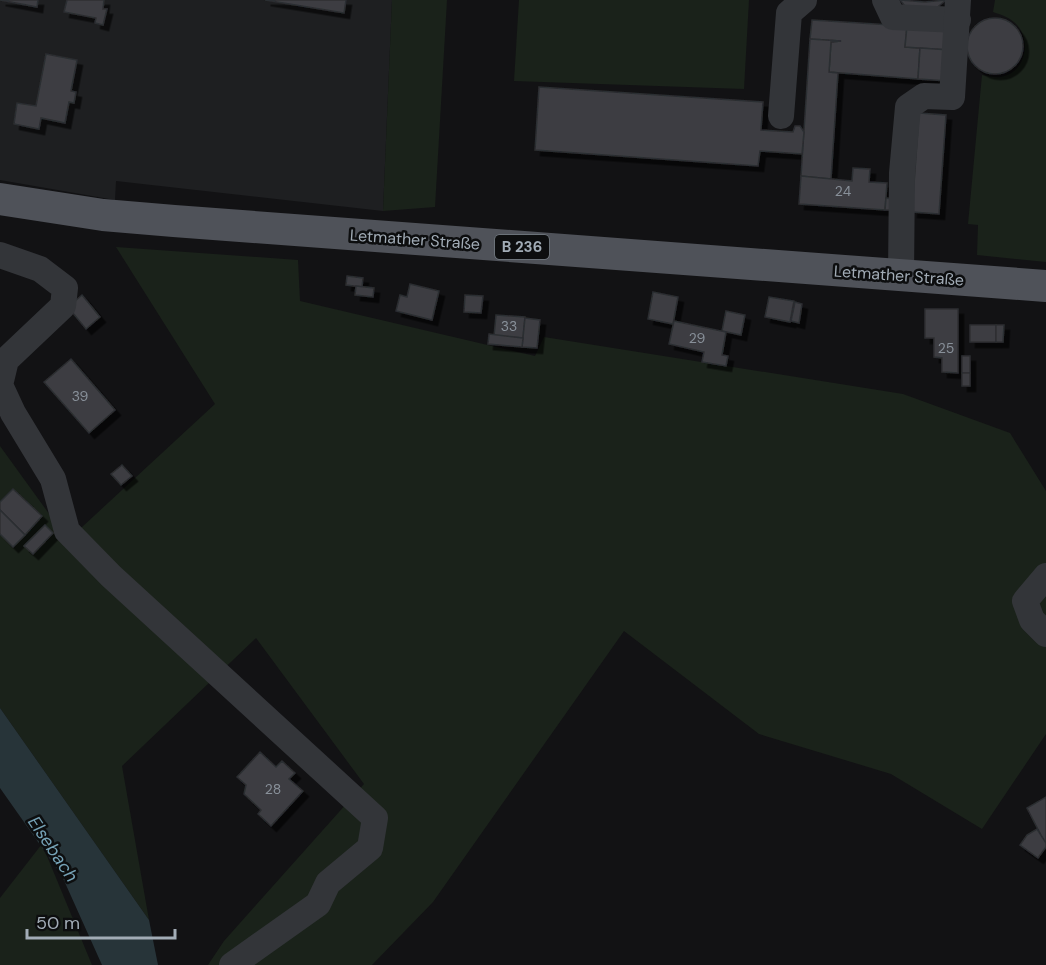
<svg xmlns="http://www.w3.org/2000/svg" width="1046" height="965" viewBox="0 0 1046 965" font-family="'DM Sans',sans-serif">
<defs>
<filter id="shadow"><feDropShadow dx="5.5" dy="5.5" stdDeviation="0" flood-color="#0009"/></filter>
</defs>
<rect width="100%" height="100%" fill="#121214"/>
<!-- built -->
<polygon fill="#1e1f21" points="0,0 392,0 383,211 116,181 115,200 0,180"/>
<!-- green -->
<g fill="#1a221a">
<polygon points="392,0 447,0 435,207 383,211"/>
<polygon points="519,0 749,0 744,89 514,81"/>
<path d="M995,0H1046V262L977,255L978,225L968,224L982,75C988,76 995,78 1001,77C1025,73 1032,42 1017,25C1011,18 1002,15 993,12Z"/>
<polygon points="116,247 298,260 300,301 535,356 544,337 903,394 1010,433 1046,491 1046,734 982,829 891,774 759,734 624,631 433,902 372,965 208,965 224,941 364,784 256,638 122,766 149,920 0,708 0,446 68,540 215,404"/>
<polygon points="42,844 92,965 0,965 0,898"/>
</g>
<!-- water -->
<polygon fill="#273439" points="0,708 149,920 158,965 102,965 62,876 0,788"/>
<!-- building -->
<g fill="#3c3e42" stroke="#2c2d30" stroke-width="1.5" filter="url(#shadow)">
<polygon points="0,0 38,0 37,7"/>
<polygon points="67,0 104,0 103,9 107,9 103,25 95,23 96,18 64,12"/>
<polygon points="265,0 346,0 344,13"/>
<polygon points="900,0 925,2 946,0 934,10 905,6"/>
<circle cx="995" cy="46" r="28"/>
<polygon points="812,20 907,26 905,47 920,48 918,79 829,72 831,42 841,41 810,39"/>
<polygon points="907,26 948,29 947,50 905,47"/>
<polygon points="810,39 841,41 831,42 829,72 838,73 831,179 801,176"/>
<polygon points="920,48 950,50 948,81 918,79"/>
<polygon points="46,54 77,60 71,91 76,92 74,103 69,102 65,123 41,118 39,129 14,124 17,103 36,106"/>
<polygon points="539,87 763,102 761,130 793,132 795,126 800,126 804,132 802,154 760,151 758,166 535,150"/>
<polygon points="919,113 946,115 939,214 912,212"/>
<polygon points="853,168 870,169 869,182 887,183 885,210 799,204 801,176 852,181"/>
<polygon points="886,198 893,199 893,210 885,210"/>
<polygon points="347,276 363,278 362,287 346,285"/>
<polygon points="410,284 439,291 432,320 396,311 400,295 407,297"/>
<polygon points="356,286 374,288 373,297 355,295"/>
<polygon points="653,292 678,297 673,324 648,319"/>
<polygon points="82,295 100,317 86,329 68,307"/>
<polygon points="465,295 483,296 481,313 464,312"/>
<polygon points="769,297 794,301 790,322 765,317"/>
<polygon points="795,302 802,304 799,323 791,321"/>
<polygon points="925,309 958,309 958,373 942,372 942,358 934,357 934,338 925,338"/>
<polygon points="726,311 745,315 741,335 722,331"/>
<polygon points="496,315 525,317 523,338 494,336"/>
<polygon points="525,318 540,320 537,348 522,347"/>
<polygon points="674,321 726,332 722,355 728,356 726,366 702,362 704,352 669,344"/>
<rect x="970" y="325" width="26" height="17"/>
<polygon points="996,325 1004,325 1003,342 996,342"/>
<polygon points="489,334 523,338 522,347 488,344"/>
<rect x="962" y="356" width="8" height="17"/>
<polygon points="71,359 115,410 89,433 44,382"/>
<rect x="962" y="373" width="8" height="13"/>
<polygon points="122,465 132,476 121,485 111,474"/>
<polygon points="13,489 42,516 25,535 0,510 0,502"/>
<polygon points="0,510 25,535 13,547 0,534"/>
<polygon points="45,525 53,533 33,554 24,546"/>
<polygon points="260,752 276,767 282,761 295,773 289,779 303,791 271,826 258,814 261,810 244,794 246,785 237,777"/>
<polygon points="1046,797 1046,843 1045,843 1027,808"/>
<polygon points="1037,829 1046,843 1046,847 1038,858 1020,845 1027,835"/>
</g>
<g fill="none" stroke-linecap="round" stroke-linejoin="round">
<!-- minor -->
<g stroke="#333539" stroke-width="26">
<polyline points="885,0 893,17 958,20"/>
<polyline points="781,116 789,13 804,0"/>
<polyline points="0,255 40,269 65,288 63,306 6,360 0,385 13,413 53,479 67,531 111,576 375,818 370,848 328,883 318,904 232,965"/>
<polyline points="901,275 902,173 908,107 924,96 952,97 958,0"/>
<polyline points="1046,576 1025,601 1032,620 1046,634"/>
</g>
<!-- major -->
<polyline stroke="#4f5259" stroke-width="32" points="0,199 103,215 174,221 1046,286"/>
</g>
<g text-anchor="middle" stroke-width="5" stroke-linejoin="round" paint-order="stroke">
<!-- number labels -->
<g font-size="14" fill="#889099">
<text x="843" y="196">24</text>
<text x="509" y="331">33</text>
<text x="697" y="343">29</text>
<text x="946" y="353">25</text>
<text x="80" y="401">39</text>
<text x="273" y="794">28</text>
</g>
<!-- shield labels -->
<rect fill="#0d0e0f" stroke="#757d84" stroke-width="1.5" x="495" y="235" width="54" height="24" rx="4.5"/>
<g font-size="15" font-weight="bold" fill="#a2acb6">
<text x="522" y="252">B 236</text>
</g>
<!-- street labels -->
<g font-size="16" fill="#a2acb6" stroke="#0d0e0f">
<text transform="translate(415 239) rotate(4)" y="6">Letmather Straße</text>
<text transform="translate(899 275) rotate(4)" y="6">Letmather Straße</text>
</g>
<!-- water labels -->
<g font-size="18" font-style="italic" fill="#75a1b5" stroke="#0d0e0f">
<text transform="translate(53 849) rotate(56)" y="6">Elsebach</text>
</g>
</g>
<!-- scale -->
<path d="M27 929v9h148v-9" fill="none" stroke="#a2acb6" stroke-width="3"/>
<text x="36" y="929" font-size="18" fill="#a2acb6" stroke="#0d0e0f" stroke-width="4.5" paint-order="stroke">50 m</text>
</svg>
